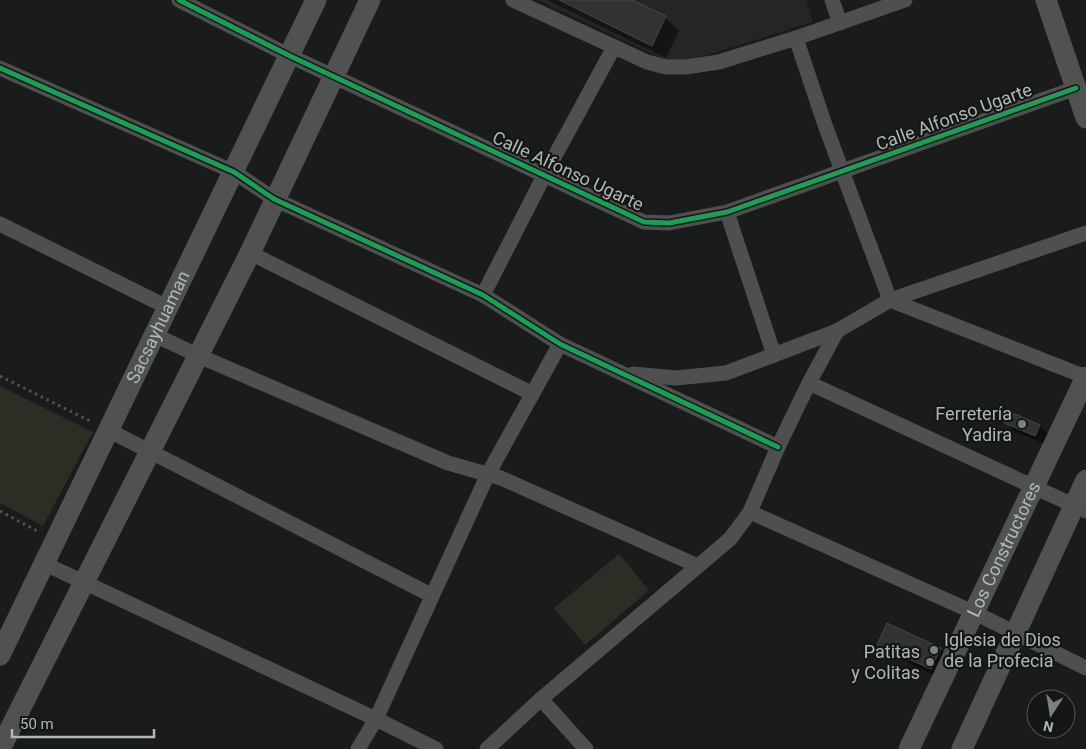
<svg xmlns="http://www.w3.org/2000/svg" width="1086" height="749" viewBox="0 0 1086 749" font-family="Roboto,sans-serif">
<rect width="100%" height="100%" fill="#1a1b1b"/>
<!-- built -->
<polygon fill="#242626" points="538,0 806,0 813,22 687,61 670,62"/>
<!-- green -->
<g fill="#2d2d26">
<polygon points="0,386 93,432 43,526 0,503"/>
<polygon points="619,554 649,590 585,645 554,608"/>
</g>
<!-- shadow -->
<g fill="#0007">
<polygon points="547,0 629,0 665,17 679,31 666,58"/>
<polygon points="1009,413 1040,426 1049,435 1045,444 1014,431 1005,422"/>
<polygon points="879,644 940,649 949,658 940,678 888,653"/>
</g>
<!-- building -->
<g fill="#313333" stroke="#444745">
<polygon points="559,0 632,0 666,16 652,46"/>
<polygon points="1008,411 1040,425 1035,436 1004,423"/>
<polygon points="887,623 941,648 931,669 877,645"/>
</g>
<g fill="none" stroke-linecap="round" stroke-linejoin="round">
<!-- path -->
<g stroke="#4f5250" stroke-width="3" stroke-dasharray="2.5 4" stroke-linecap="butt">
<polyline points="0,376 92,422"/>
<polyline points="0,511 39,532"/>
</g>
<!-- street -->
<g stroke="#4d504f" stroke-width="15">
<polyline points="179,0 290,56 644,222 669,223 727,212 1076,88"/>
<polyline points="513,0 647,62 666,67 686,67 719,62 796,38 905,0"/>
<polyline points="832,0 840,23"/>
<polyline points="796,38 825,125 890,300 1086,377"/>
<polyline points="0,68 234,172 274,199 483,295 560,344 778,447"/>
<polyline points="727,212 774,355"/>
<polyline points="0,224 167,307"/>
<polyline points="250,253 531,393"/>
<polyline points="483,295 544,176 614,47"/>
<polyline points="837,331 809,383 1086,511"/>
<polyline points="155,335 199,356 448,463 501,478 698,566"/>
<polyline points="633,374 676,378 726,373 837,331 890,300 1086,233"/>
<polyline points="108,430 431,595"/>
<polyline points="750,512 973,612 1086,668"/>
<polyline points="45,564 376,719 436,749"/>
<polyline points="541,699 586,749"/>
<polyline points="358,749 376,719 488,474 560,344"/>
<polyline points="487,749 541,699 730,539 750,512 778,447 809,383"/>
</g>
<!-- secondary -->
<g stroke="#505251" stroke-width="21">
<polyline points="1046,0 1086,118"/>
<path id="s1" d="M0,655L316,0"/>
<polyline points="0,749 250,253 370,0"/>
<path id="s2" d="M909,749L1086,377"/>
<polyline points="962,749 1086,480"/>
</g>
<defs>
<g id="cycleway">
<polyline points="179,0 290,56 644,222 669,223 727,212 1076,88"/>
<polyline points="0,68 234,172 274,199 483,295 560,344 778,447"/>
</g>
</defs>
<!-- cycleway casing -->
<use href="#cycleway" stroke="#151616" stroke-width="8"/>
<!-- cycleway -->
<use href="#cycleway" stroke="#1a9f57" stroke-width="5"/>
</g>
<!-- markers -->
<g fill="#7a827e" stroke="#151616" stroke-width="2">
<circle cx="1022" cy="424" r="5"/>
<circle cx="934" cy="650" r="5"/>
<circle cx="930" cy="662" r="5"/>
</g>
<g text-anchor="middle" stroke-width="4.5" stroke-linejoin="round" paint-order="stroke">
<!-- street labels -->
<g font-size="18" fill="#aeb9b3" stroke="#151616">
<text transform="translate(954 117) rotate(-20)" y="6">Calle Alfonso Ugarte</text>
<text transform="translate(568 171) rotate(25)" y="6">Calle Alfonso Ugarte</text>
<text dy="6" stroke="none"><textPath href="#s1" startOffset="364">Sacsayhuaman</textPath></text>
<text dy="6" stroke="none"><textPath href="#s2" startOffset="221">Los Constructores</textPath></text>
</g>
<!-- poi labels -->
<g font-size="18" fill="#aeb9b3" stroke="#151616" text-anchor="end">
<text x="1012" y="420">Ferretería<tspan x="1012" dy="21">Yadira</tspan></text>
<text x="944" y="646" text-anchor="start">Iglesia de Dios<tspan x="944" dy="21">de la Profecia</tspan></text>
<text x="920" y="658">Patitas<tspan x="920" dy="21">y Colitas</tspan></text>
</g>
</g>
<!-- north arrow -->
<g transform="translate(1051 714) rotate(192)"><circle r="24" fill="#151616" stroke="#525755"/>
<path d="M0-4L9 19L0 12L-9 19Z" fill="#7a827e"/>
<text y="-8" font-size="14" font-weight="bold" text-anchor="middle" fill="#aeb9b3">N</text>
</g>
<!-- scale -->
<path d="M12 729v8h142v-8" fill="none" stroke="#aeb9b3" stroke-width="2.5"/>
<text x="20" y="729" font-size="15" fill="#aeb9b3" stroke="#151616" stroke-width="4" paint-order="stroke">50 m</text>
</svg>
